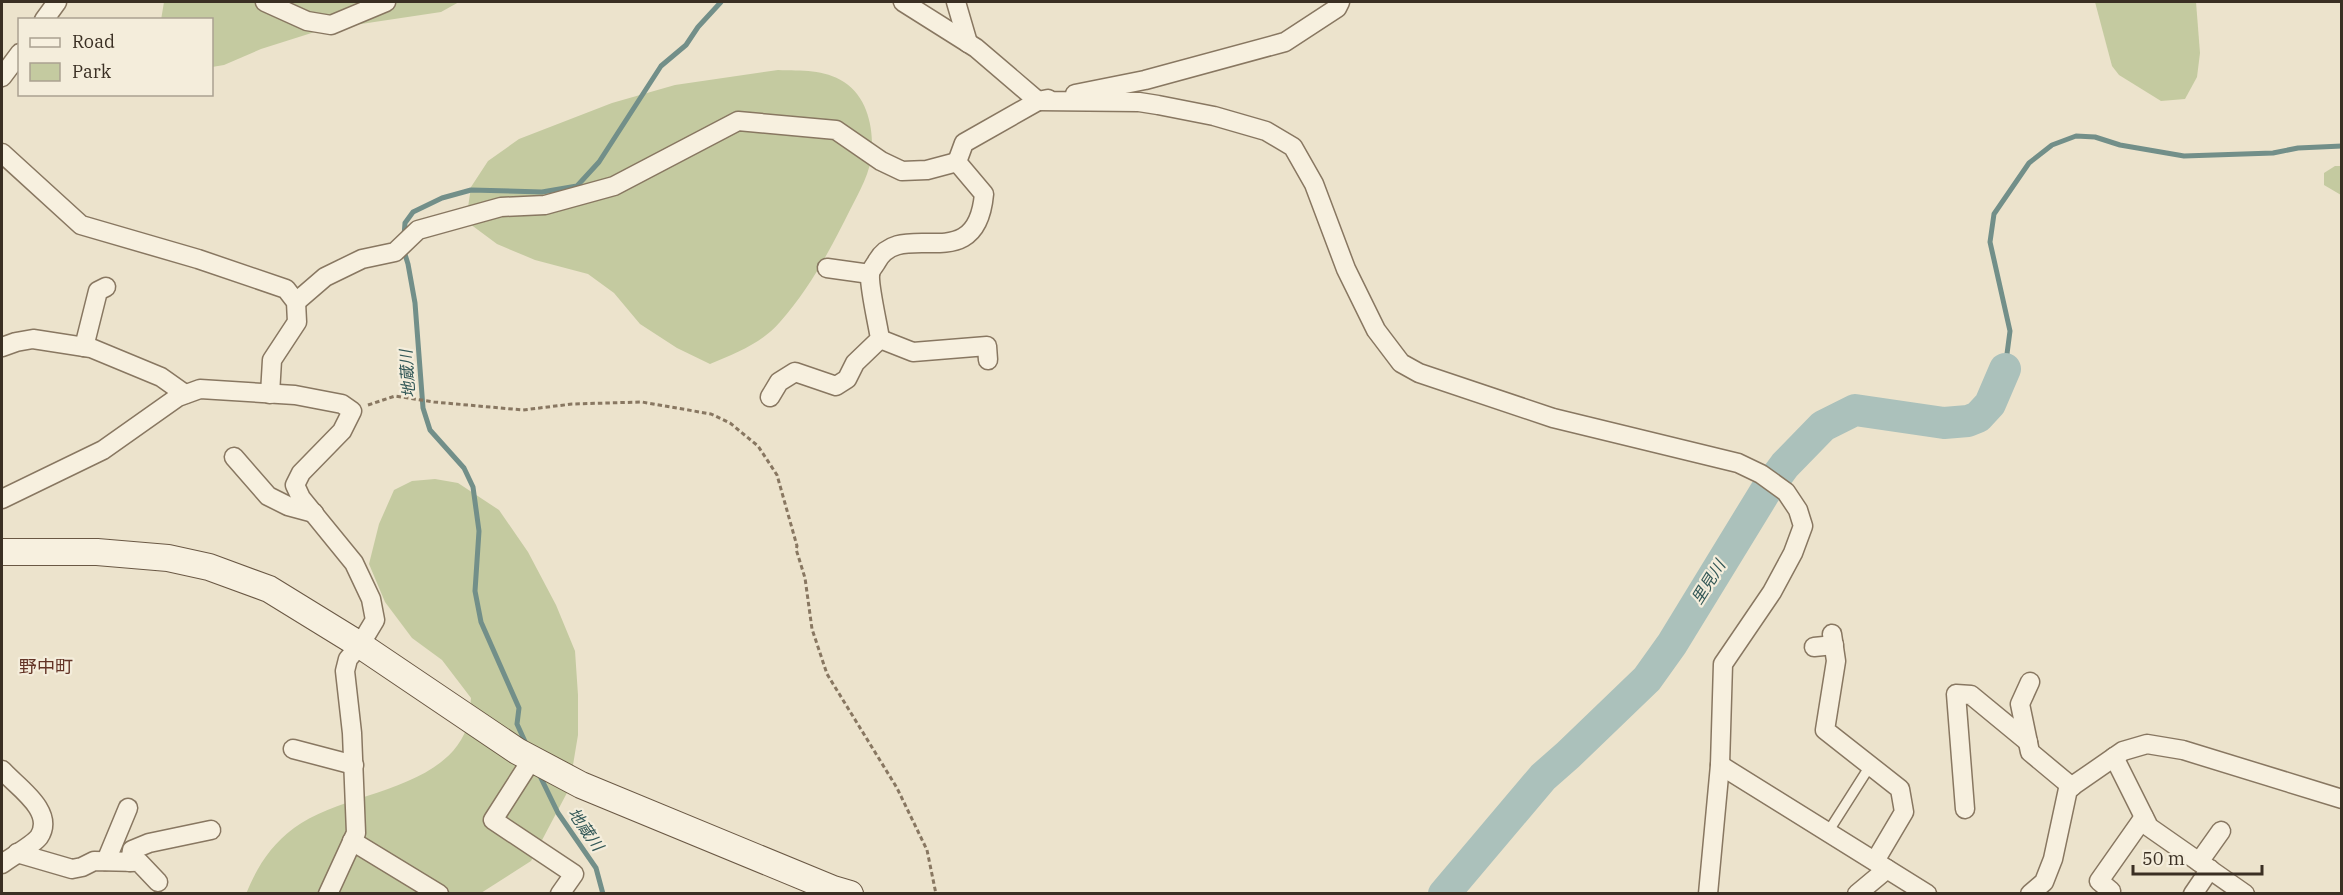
<svg xmlns="http://www.w3.org/2000/svg" width="2343" height="895" viewBox="0 0 2343 895" font-family="'IBM Plex Serif','Noto Sans JP',serif">
<rect width="100%" height="100%" fill="#ece3cc"/>
<!-- green -->
<g fill="#c4caa0">
<polygon points="164,2 459,2 441,12 321,30 261,49 224,65 212,67 212,20 161,20"/>
<polygon points="2095,2 2196,2 2200,53 2197,77 2185,99 2161,101 2119,75 2112,66"/>
<path d="M778,70C802,71 824,69 844,82C867,97 873,126 872,151C871,172 859,192 850,210C830,250 810,288 780,322C762,343 736,353 710,364L677,348L640,324L614,293L588,274L535,260L497,244L466,221L471,187L488,161L519,139L612,103L675,85Z"/>
<polygon points="2335,166 2341,166 2341,195 2324,185 2324,173"/>
<path d="M435,479L458,483L499,510L528,552L556,605L575,651L578,695V735L569,789L531,861L481,893L246,894C257,867 270,846 294,828C345,790 450,792 469,721C471,714 470,705 471,698L442,660L412,638L385,602L369,564L379,524L394,490L412,481Z"/>
</g>
<g fill="none" stroke-linecap="round" stroke-linejoin="round">
<!-- stream -->
<g stroke="#728f89" stroke-width="5">
<polyline points="404,236 405,223 413,212 442,198 471,190 542,192 577,186 599,162 661,66 686,45 698,27 721,2"/>
<polyline points="403,248 408,264 415,303 423,408 430,430 464,468 473,487 479,531 475,591 481,622 519,708 517,724 527,746"/>
<polyline points="2005,369 2010,331 1990,242 1994,214 2029,163 2052,145 2076,136 2095,137 2120,145 2184,156 2273,153 2298,148 2342,146"/>
<polyline points="539,774 558,813 596,868 603,894"/>
</g>
<!-- river -->
<polyline stroke="#abc1bb" stroke-width="32" points="1444,894 1543,777 1568,755 1647,679 1672,644 1765,492 1785,465 1823,426 1855,410 1944,423 1968,421 1978,417 1990,404 2005,369"/>
<defs>
<polyline id="lane" points="1828,832 1870,766"/>
<g id="street">
<polyline points="265,2 307,21 331,25 386,2"/>
<polyline points="903,2 976,48 1038,101 1139,102 1158,105 1214,116 1266,131 1293,147 1314,184 1346,269 1376,330 1401,363 1419,373 1553,418 1738,463 1761,474 1786,492 1798,510 1803,526 1793,553 1772,592 1723,664 1720,765 1708,894"/>
<polyline points="956,2 968,43"/>
<polyline points="44,20 57,2"/>
<polyline points="2,77 20,53"/>
<polyline points="1075,94 1145,80 1285,42 1337,8 1340,2"/>
<polyline points="2,153 81,225 198,259 286,289 296,302 297,322 272,360 270,394"/>
<polyline points="827,268 870,274"/>
<polyline points="296,302 325,277 362,259 395,252 418,230 501,207 545,205 614,186 738,121 836,130 881,161 902,171 927,170 957,162"/>
<polyline points="880,339 913,352 987,346 988,360"/>
<polyline points="2,347 16,342 33,339 91,348 161,377 185,394"/>
<polyline points="84,347 98,291 106,287"/>
<path d="M770,397L779,382L795,372L836,386L847,379L855,363L880,339C878,325 869,287 870,275C870,271 874,266 876,263C900,215 976,281 984,194L957,162L964,143L1038,101L1048,99"/>
<polyline points="234,457 268,496 288,506 314,513"/>
<polyline points="2,499 103,450 178,397 200,389 295,395 342,404 352,411 342,431 301,473 295,485 301,498 354,563 371,599 375,620 360,645 348,659 345,671 352,733 356,833 328,894"/>
<polyline points="1832,634 1836,661 1825,730 1900,789 1904,812 1875,861"/>
<polyline points="1814,647 1834,645"/>
<polyline points="2030,682 2020,704 2030,752 2072,787"/>
<polyline points="293,749 354,765"/>
<polyline points="2114,757 2149,827 2245,894"/>
<polyline points="532,759 493,820 574,874 560,894"/>
<polyline points="1720,765 1927,894"/>
<path d="M2,770C16,786 56,811 39,837C33,845 11,857 2,864"/>
<polyline points="1965,809 1956,694 1971,695 2028,742"/>
<polyline points="352,841 439,894"/>
<polyline points="17,853 72,869 82,867 94,861 139,862 158,882"/>
<polyline points="106,861 128,808"/>
<polyline points="130,862 132,850 149,843 211,830"/>
<polyline points="2199,862 2221,831"/>
<polyline points="2111,891 2099,881 2144,817"/>
<polyline points="1857,894 1887,869"/>
<polyline points="2030,894 2044,882 2053,859 2068,789 2123,751 2147,744 2183,750 2342,799"/>
<polyline points="2193,894 2210,869"/>
</g>
<polyline id="secondary" points="2,552 97,552 168,558 209,567 269,589 360,645 517,751 581,785 833,889 850,894"/>
</defs>
<!-- lane casing -->
<use href="#lane" stroke="#887761" stroke-width="12"/>
<!-- street casing -->
<use href="#street" stroke="#887761" stroke-width="21"/>
<!-- secondary casing -->
<use href="#secondary" stroke="#6a5844" stroke-width="28"/>
<!-- path -->
<polyline stroke="#887761" stroke-width="3" stroke-dasharray="4.5 3" stroke-linecap="butt" points="368,405 395,396 434,402 523,410 572,404 642,402 711,414 730,423 758,446 777,475 797,546 796,549 805,578 812,629 827,674 897,788 927,850 936,894"/>
<!-- lane -->
<use href="#lane" stroke="#f7f0df" stroke-width="9"/>
<!-- street -->
<use href="#street" stroke="#f7f0df" stroke-width="18"/>
<!-- secondary -->
<use href="#secondary" stroke="#f7f0df" stroke-width="26"/>
</g>
<g text-anchor="middle" stroke-width="4.5" stroke-linejoin="round" paint-order="stroke">
<!-- water labels -->
<g font-size="16" font-style="italic" fill="#335857" stroke="#f4eddb">
<text transform="translate(407 374) rotate(-94)" y="6">地蔵川</text>
<text transform="translate(1708 582) rotate(-58)" y="6">里見川</text>
<text transform="translate(586 829) rotate(55)" y="6">地蔵川</text>
</g>
<!-- quarter labels -->
<g font-size="18" fill="#633426" stroke="#f4eddb">
<text x="46" y="673">野中町</text>
</g>
</g>
<!-- border -->
<rect width="2343" height="895" fill="none" stroke="#3a2f23" stroke-width="6"/>
<!-- legend -->
<rect x="18" y="18" width="195" height="78" fill="#f4eddb" stroke="#aaa191" stroke-width="1.5"/>
<rect x="30" y="38" width="30" height="9" fill="#f7f0df" stroke="#aaa191" stroke-width="1.5"/>
<text x="72" y="48" font-size="18" fill="#3a2f23">Road</text>
<rect x="30" y="63" width="30" height="18" fill="#c4caa0" stroke="#aaa191" stroke-width="1.5"/>
<text x="72" y="78" font-size="18" fill="#3a2f23">Park</text>
<!-- scale -->
<path d="M2133 865v9h129v-9" fill="none" stroke="#3a2f23" stroke-width="3"/>
<text x="2142" y="865" font-size="18" fill="#3a2f23" stroke="#f4eddb" stroke-width="4.5" paint-order="stroke">50 m</text>
</svg>
